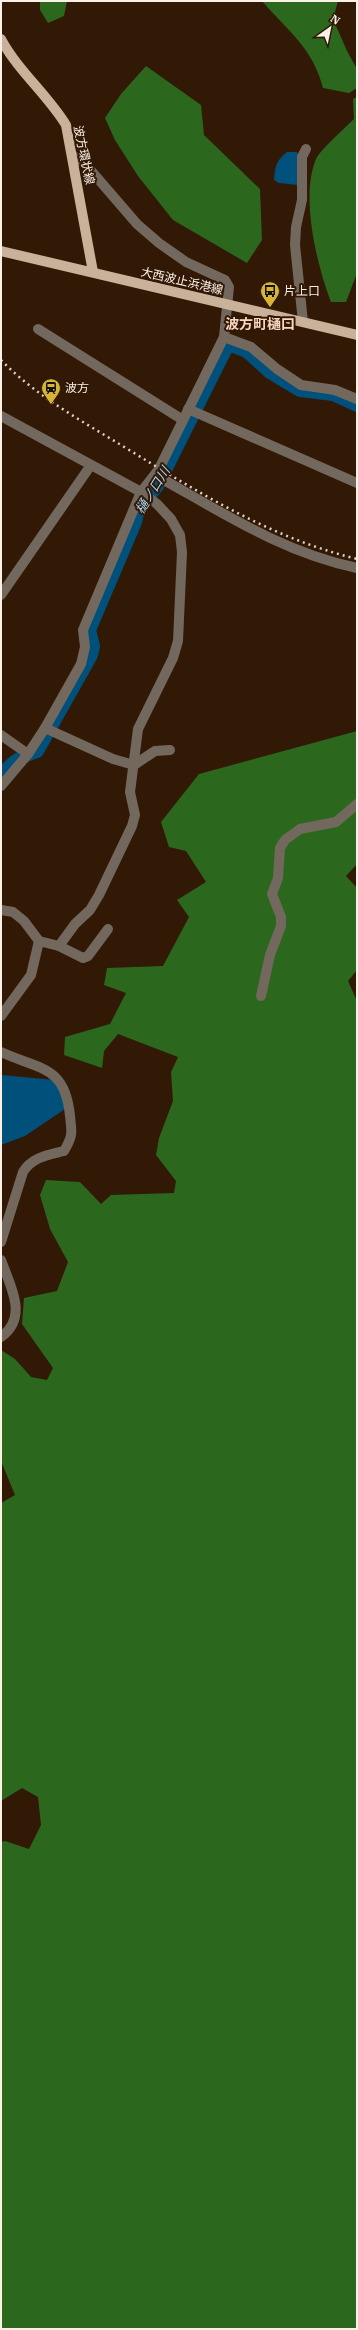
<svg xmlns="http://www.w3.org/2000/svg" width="358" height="2330" viewBox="0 0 358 2330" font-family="'IBM Plex Serif','Noto Sans JP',serif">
<rect width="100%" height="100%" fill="#311906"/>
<!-- forest -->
<g fill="#2b681e">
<polygon points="40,1 67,1 64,16 48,23 40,10"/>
<path d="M262,1H338L333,19L347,51L357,69V88L349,93L323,88C313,48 288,31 262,1Z"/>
<polygon points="146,66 201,105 204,135 260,189 262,240 247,263 173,220 138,176 115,140 105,118 121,94"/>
<path d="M357,97V273L346,302H331C317,265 300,197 316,159C320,150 345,128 354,119L353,99Z"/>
<polygon points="357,731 357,864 346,876 357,888 357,970 348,981 357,1001 357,2329 1,2329 1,1842 5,1841 29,1849 41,1825 38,1797 22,1788 1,1801 1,1503 15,1495 1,1461 1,1350 15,1359 31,1377 47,1380 53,1368 22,1324 24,1298 57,1291 68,1262 50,1229 40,1195 46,1180 80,1182 101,1204 111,1195 174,1193 176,1181 156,1155 159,1138 173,1101 171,1072 178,1057 118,1034 104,1051 102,1068 64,1055 65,1037 110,1024 126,993 104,985 107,968 163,966 189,917 177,900 206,882 186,851 169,847 161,822 199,774"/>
</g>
<!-- water -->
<g fill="#00507c">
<path d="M287,152H297L300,157L298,185L279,183L274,180C275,167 276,160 287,152Z"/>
<polygon points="1,1075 55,1080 63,1092 65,1109 25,1136 1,1145"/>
</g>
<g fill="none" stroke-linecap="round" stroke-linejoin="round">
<!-- river -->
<path stroke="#00507c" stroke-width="14" d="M1,776C12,762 20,757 37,751L91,655L93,646L89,630L135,522L138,509L157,486L228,344L247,351L270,372L300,390L333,394L357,405"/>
<!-- minor -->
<g stroke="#73685d" stroke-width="10">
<polyline points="303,322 295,245 296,227 302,200 302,157 306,149"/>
<polyline points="38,329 183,420"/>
<polyline points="224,337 251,347 277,369 301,385 335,390 357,399"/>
<polyline points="188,409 357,483"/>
<polyline points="1,416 141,492 157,504 171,519 180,535 182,552 178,641 173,658 138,729 130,792 135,815 132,826 99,895 90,910 75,924 59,946 39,941 24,921 13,912 1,910"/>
<path d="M155,475C222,512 281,552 357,568"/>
<polyline points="1,595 91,465"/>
<polyline points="45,728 113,759 134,765 155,751 170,750"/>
<polyline points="1,735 28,754"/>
<polyline points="1,786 28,754 45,728 81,664 85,647 83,630 141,492 159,469 224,337 229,287 225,280 186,262 159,243 137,224 87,166 72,155"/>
<polyline points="59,946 83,958 88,956 108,929"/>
<polyline points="261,996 270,955 281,926 281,917 272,894 278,878 280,848 285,840 300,829 336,822 357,804"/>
<polyline points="1,1016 31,975 39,941"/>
<path d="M1,1052C40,1070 65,1065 70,1116C72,1133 73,1136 64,1151C48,1155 32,1157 23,1172L1,1242"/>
<path d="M1,1260C10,1286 29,1317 1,1337"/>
</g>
<!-- major -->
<g stroke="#c9b19a" stroke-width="10">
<path d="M1,39C18,71 47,94 66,125L93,272"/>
<polyline points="1,251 357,335"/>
</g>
<!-- rail -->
<path stroke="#e0d1c6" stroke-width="2.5" stroke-dasharray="2 4" stroke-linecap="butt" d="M1,360C35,395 80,420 121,445C198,492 268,537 357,559"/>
</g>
<!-- icons -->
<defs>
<symbol id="bus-pin" viewBox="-11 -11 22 30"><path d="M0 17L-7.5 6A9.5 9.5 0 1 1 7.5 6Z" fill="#d8b434" stroke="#311906"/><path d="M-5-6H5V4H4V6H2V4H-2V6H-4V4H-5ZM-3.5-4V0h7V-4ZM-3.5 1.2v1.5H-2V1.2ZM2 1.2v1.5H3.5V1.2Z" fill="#111"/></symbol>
<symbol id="station-pin" viewBox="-11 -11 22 30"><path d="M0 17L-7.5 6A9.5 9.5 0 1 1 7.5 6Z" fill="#d8b434" stroke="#311906"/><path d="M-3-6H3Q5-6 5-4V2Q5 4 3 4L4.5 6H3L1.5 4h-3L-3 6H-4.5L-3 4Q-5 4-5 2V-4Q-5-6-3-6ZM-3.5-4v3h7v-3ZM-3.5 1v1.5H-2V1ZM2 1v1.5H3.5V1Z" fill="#111"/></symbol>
</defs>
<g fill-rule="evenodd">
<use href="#bus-pin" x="259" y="280" width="22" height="30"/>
<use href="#station-pin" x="40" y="377" width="22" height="30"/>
</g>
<g text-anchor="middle" stroke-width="4" stroke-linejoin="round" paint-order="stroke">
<!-- street labels -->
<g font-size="12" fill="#fdf0e6" stroke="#311906">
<text transform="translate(84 155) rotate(78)" y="4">波方環状線</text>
<text transform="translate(182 281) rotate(13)" y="4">大西波止浜港線</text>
</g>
<!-- poi labels -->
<g font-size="12" fill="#fdf0e6" stroke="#311906" text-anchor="start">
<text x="284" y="295">片上口</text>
<text x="65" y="392">波方</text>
</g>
<!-- water labels -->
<g font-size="13" font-style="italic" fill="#a8d0f0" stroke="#311906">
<text transform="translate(152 490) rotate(-58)" y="5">樋ノ口川</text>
</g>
<!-- quarter labels -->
<g font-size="14" font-weight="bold" fill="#f9d7c0" stroke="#311906">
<text x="260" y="329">波方町樋口</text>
</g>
</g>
<!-- border -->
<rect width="358" height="2330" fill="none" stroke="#fdf0e6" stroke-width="4"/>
<!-- north arrow -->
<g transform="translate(330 28) rotate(33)" stroke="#311906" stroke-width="3" paint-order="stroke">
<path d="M0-3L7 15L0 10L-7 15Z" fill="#fdf0e6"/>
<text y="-6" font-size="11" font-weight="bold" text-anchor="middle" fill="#fdf0e6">N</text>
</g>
</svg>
